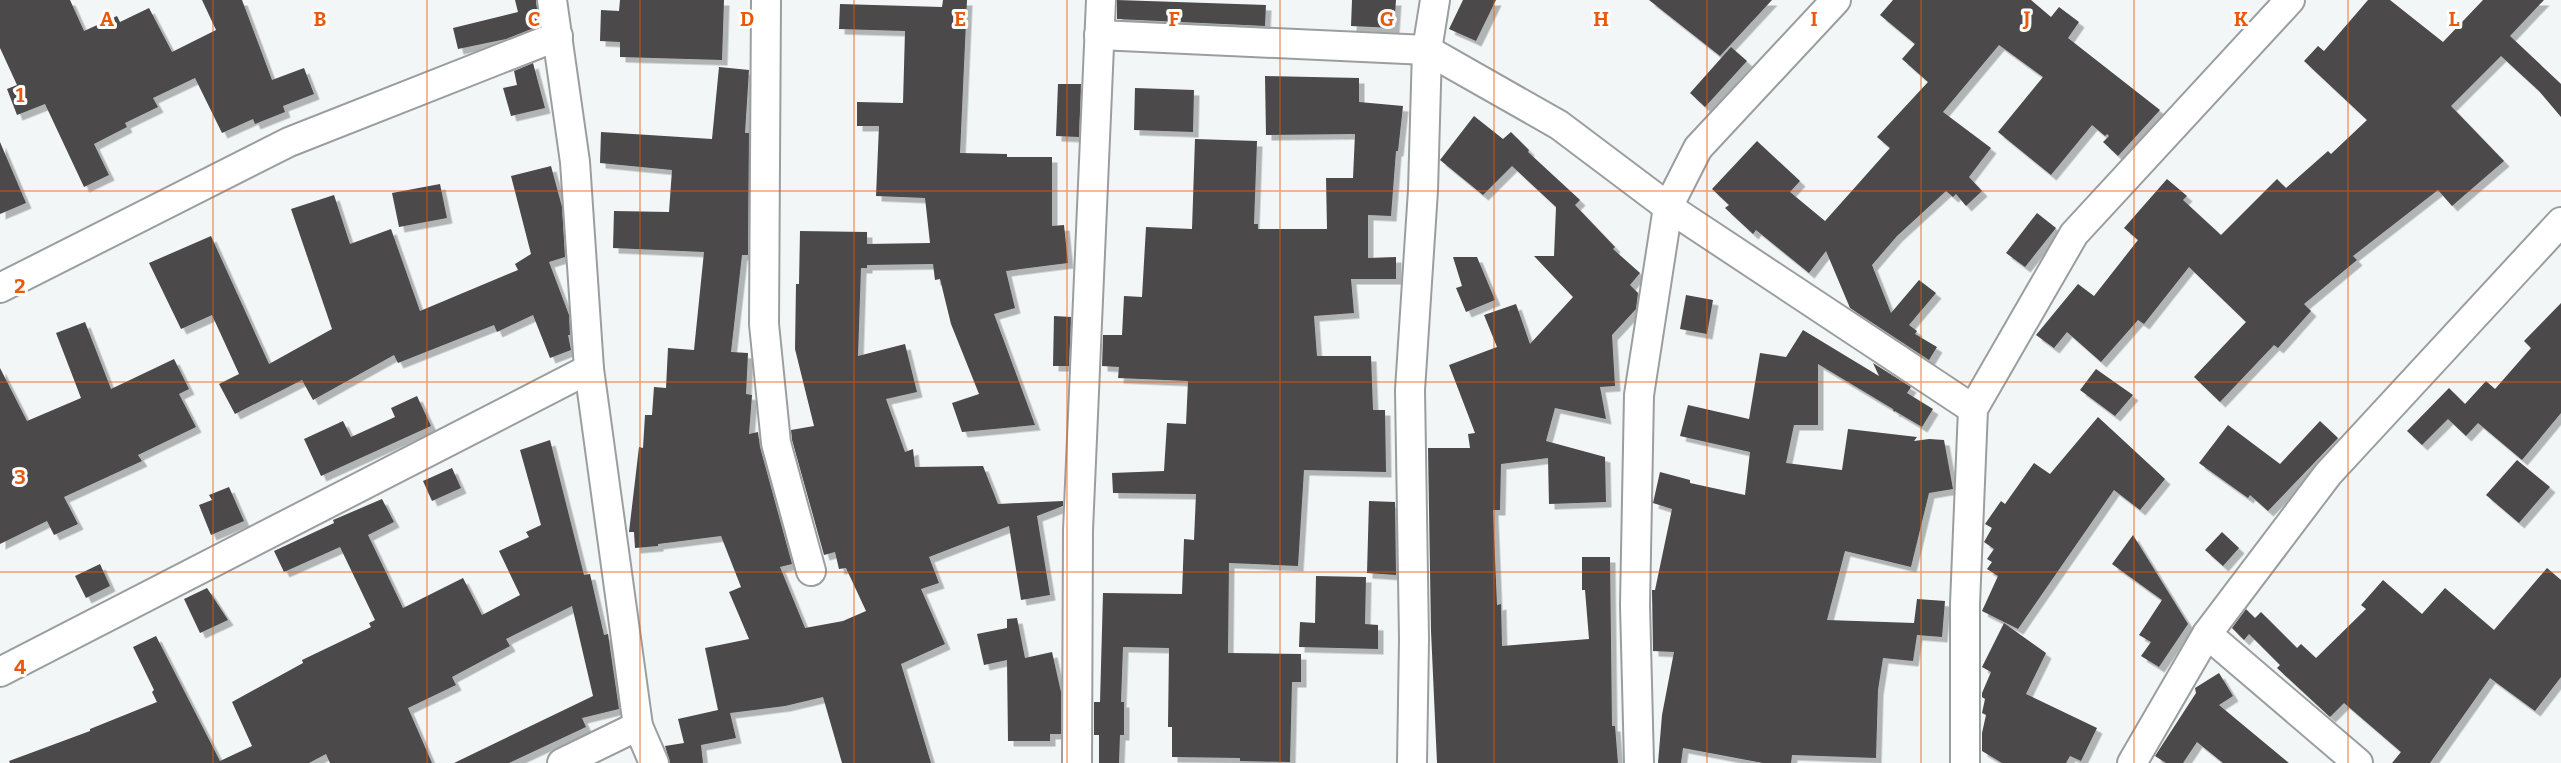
<svg xmlns="http://www.w3.org/2000/svg" width="2561" height="763" viewBox="0 0 2561 763" font-family="Bitter,serif">
<defs>
<filter id="shadow"><feDropShadow dx="5.5" dy="5.5" stdDeviation="0" flood-color="#0004"/></filter>
</defs>
<rect width="100%" height="100%" fill="#f2f6f7"/>
<!-- building -->
<g fill="#4b484a" filter="url(#shadow)">
<polygon points="0,0 70,0 84,31 117,16 120,22 149,8 172,52 216,30 202,0 242,0 272,80 304,68 314,94 283,106 285,112 255,124 253,119 222,133 195,78 153,98 158,107 125,123 127,127 94,144 109,175 84,187 45,104 17,115 7,89 17,85 0,48"/>
<polygon points="515,0 536,0 539,26 506,39 458,49 453,28 518,12"/>
<polygon points="620,0 724,0 722,60 620,57 620,42 600,41 601,10 619,11"/>
<polygon points="943,0 967,0 960,153 1007,154 1007,157 1052,157 1052,226 1064,225 1068,263 1006,271 1015,308 994,314 1035,425 962,432 952,403 979,394 951,324 940,279 935,280 933,264 867,265 867,268 861,268 858,356 905,344 917,392 886,399 905,452 913,449 915,467 983,466 998,504 1063,501 1063,506 1037,516 1050,595 1021,600 1009,526 929,557 939,583 921,589 945,644 901,664 931,763 842,763 823,697 785,706 730,713 736,738 701,745 703,763 670,763 665,746 684,743 678,719 718,710 705,648 749,639 729,592 741,587 721,536 658,544 658,546 635,548 634,532 629,532 639,447 643,448 645,415 652,415 654,387 666,388 668,348 694,350 704,252 613,248 614,211 669,212 672,170 600,163 601,132 712,139 719,67 749,70 745,133 749,133 748,255 742,255 731,352 748,353 746,394 752,395 749,434 758,432 760,447 792,564 780,567 805,628 843,621 866,611 846,568 839,569 835,552 824,555 792,440 791,430 814,426 795,349 796,284 799,284 800,231 867,232 867,244 930,243 925,198 876,196 879,126 857,126 857,102 903,103 905,31 839,29 840,4 942,7"/>
<polygon points="1117,0 1266,5 1265,26 1117,19"/>
<polygon points="1352,0 1396,0 1394,28 1351,26"/>
<polygon points="1463,0 1496,0 1476,41 1449,29"/>
<polygon points="1649,0 1772,0 1720,56"/>
<polygon points="1893,0 2031,0 2051,17 2059,7 2079,22 2068,38 2160,110 2118,156 2103,142 2109,136 2107,134 2105,136 2092,125 2051,175 1998,132 2043,77 1999,45 1943,112 1991,148 1969,177 1982,191 1966,206 1956,194 1953,197 1946,191 1897,236 1872,265 1891,313 1919,280 1936,293 1909,325 1917,331 1915,334 1937,347 1929,360 1850,308 1826,251 1809,273 1756,230 1753,234 1725,208 1729,205 1712,189 1757,141 1800,181 1790,192 1825,221 1890,148 1877,137 1928,82 1902,59 1915,44 1880,15"/>
<polygon points="2368,0 2390,0 2443,42 2483,0 2544,0 2510,36 2561,84 2561,117 2539,91 2501,56 2451,106 2504,161 2452,206 2438,190 2353,256 2357,260 2304,304 2311,311 2278,348 2274,345 2220,402 2194,377 2246,322 2189,267 2144,324 2138,320 2101,362 2067,332 2054,348 2036,335 2078,284 2094,296 2138,240 2124,228 2167,179 2187,196 2183,200 2221,235 2277,179 2286,188 2328,151 2331,154 2367,120 2304,61 2318,46 2324,51"/>
<polygon points="1731,47 1747,61 1705,107 1690,93"/>
<polygon points="533,63 545,108 511,116 503,88 517,85 514,71"/>
<polygon points="1265,76 1359,78 1359,102 1403,106 1398,151 1396,151 1391,216 1368,215 1368,258 1396,257 1396,279 1351,279 1354,313 1314,316 1317,356 1371,356 1373,410 1385,410 1386,472 1304,470 1298,566 1229,563 1228,653 1301,654 1301,682 1292,682 1290,762 1240,761 1240,758 1172,757 1172,727 1168,727 1169,648 1123,647 1121,702 1124,702 1124,735 1120,735 1119,763 1099,763 1099,735 1094,735 1094,702 1100,702 1103,593 1182,594 1184,539 1194,540 1196,494 1113,493 1112,473 1164,471 1167,423 1186,424 1188,381 1118,378 1119,367 1102,366 1103,335 1122,335 1124,296 1142,297 1146,227 1192,229 1195,139 1257,141 1254,224 1258,224 1258,229 1327,229 1326,178 1353,178 1355,134 1266,135"/>
<polygon points="1058,84 1081,84 1079,137 1056,136"/>
<polygon points="1135,88 1194,90 1193,132 1134,130"/>
<polygon points="1474,116 1503,139 1511,132 1529,150 1528,152 1580,200 1575,205 1615,247 1613,249 1640,273 1630,285 1638,293 1636,309 1612,335 1615,386 1600,387 1606,419 1555,408 1546,441 1605,457 1606,502 1549,504 1548,458 1501,464 1500,510 1493,510 1497,605 1501,604 1502,646 1589,639 1585,590 1582,590 1582,557 1610,557 1612,726 1615,726 1618,763 1437,763 1431,631 1428,448 1470,448 1468,434 1475,433 1449,365 1497,347 1484,315 1516,304 1530,344 1573,297 1534,256 1554,256 1556,207 1512,166 1483,195 1440,160"/>
<polygon points="0,142 26,203 0,214"/>
<polygon points="551,166 562,207 565,257 549,262 569,315 570,335 568,335 571,350 550,358 533,315 497,332 494,325 398,363 394,355 313,400 302,380 235,414 219,384 239,374 212,315 181,329 149,263 211,236 269,364 332,329 291,209 334,195 350,244 391,229 420,311 518,270 515,264 531,254 511,176"/>
<polygon points="440,184 447,218 399,227 392,193"/>
<polygon points="2037,213 2056,228 2025,267 2006,253"/>
<polygon points="1453,257 1477,257 1495,300 1466,312 1456,288 1462,286"/>
<polygon points="1686,295 1713,300 1707,334 1680,329"/>
<polygon points="2561,303 2561,413 2522,460 2478,423 2466,436 2448,419 2422,445 2407,431 2449,388 2465,404 2486,381 2495,389 2531,348 2524,341"/>
<polygon points="1054,316 1071,317 1069,366 1053,366"/>
<polygon points="85,322 111,389 174,359 189,389 179,394 196,427 138,455 142,461 64,497 78,524 54,535 47,521 0,544 0,368 27,421 81,398 56,333"/>
<polygon points="1803,330 1879,376 1873,363 1911,387 1907,393 1933,409 1922,427 1895,411 1894,412 1893,409 1818,364 1818,425 1794,425 1786,463 1842,470 1848,429 1917,437 1914,441 1929,439 1944,440 1953,489 1929,493 1911,567 1845,551 1827,620 1914,623 1917,599 1945,601 1942,637 1917,635 1913,661 1883,658 1878,690 1876,758 1792,755 1791,763 1763,763 1683,748 1681,763 1658,763 1662,715 1674,652 1653,651 1652,590 1655,590 1672,509 1653,503 1660,472 1690,480 1690,483 1745,495 1750,452 1680,436 1688,405 1749,419 1760,353 1786,357"/>
<polygon points="2096,369 2133,395 2115,416 2080,390"/>
<polygon points="417,396 431,426 321,476 304,439 343,421 351,437 395,417 391,408"/>
<polygon points="2098,417 2165,479 2140,510 2114,490 2018,629 1982,611 1998,576 1987,569 1992,562 1987,559 1994,549 1984,542 1992,528 1985,524 2001,501 2005,504 2034,463 2050,474"/>
<polygon points="2320,421 2338,438 2268,511 2250,495 2248,498 2199,463 2228,425 2280,464"/>
<polygon points="550,440 584,575 590,574 604,635 608,634 619,709 582,718 586,727 509,763 454,763 593,696 572,606 506,639 510,646 452,677 456,685 408,708 432,763 330,763 326,754 309,763 10,763 9,761 90,731 90,729 157,702 152,692 154,690 133,647 156,636 220,761 252,746 232,702 303,663 302,660 371,627 369,623 375,620 340,547 284,572 274,551 334,523 333,520 382,499 394,522 368,535 403,608 463,578 482,615 520,595 499,551 529,537 526,532 541,525 520,450"/>
<polygon points="2517,460 2550,487 2519,523 2486,495"/>
<polygon points="452,468 461,488 432,501 423,481"/>
<polygon points="229,487 244,521 211,535 199,505 212,500 209,495"/>
<polygon points="1369,501 1395,502 1396,575 1367,573"/>
<polygon points="2222,532 2239,548 2223,566 2205,550"/>
<polygon points="2133,535 2188,624 2159,667 2141,656 2151,642 2139,635 2162,600 2112,564"/>
<polygon points="100,564 110,586 86,598 75,576"/>
<polygon points="2547,568 2561,580 2561,677 2535,711 2490,678 2430,763 2392,763 2401,752 2344,703 2330,717 2277,668 2280,665 2249,634 2244,640 2232,628 2246,609 2255,618 2261,612 2297,648 2301,644 2316,658 2366,609 2361,605 2383,580 2422,614 2445,588 2494,630"/>
<polygon points="1316,576 1366,577 1365,624 1378,625 1378,649 1299,647 1300,622 1315,623"/>
<polygon points="207,588 228,620 200,633 184,599"/>
<polygon points="1017,618 1025,658 1052,652 1061,692 1061,734 1050,734 1050,741 1008,741 1007,660 984,665 977,634 1007,628 1007,619"/>
<polygon points="2004,623 2046,653 2026,694 2097,728 2081,761 2070,756 2066,763 2002,763 1982,751 1982,733 1986,715 1982,713 1985,699 1982,697 1982,693 1991,672 1982,667"/>
<polygon points="2219,673 2233,696 2219,705 2289,763 2223,763 2197,742 2183,763 2166,763 2155,756 2196,693 2195,688"/>
</g>
<g fill="none" stroke-linecap="round" stroke-linejoin="round">
<defs>
<g id="minor">
<polyline points="552,0 575,162 589,369 638,726 654,763"/>
<polyline points="766,0 764,324 776,443 811,571"/>
<polyline points="1099,35 1427,50 1559,125 1668,207 1973,409"/>
<polyline points="0,288 289,142 558,36"/>
<polyline points="2207,634 2358,763"/>
<polyline points="0,672 589,369"/>
<polyline points="562,763 638,726"/>
<polyline points="1077,763 1078,530 1101,0"/>
<polyline points="1412,763 1414,639 1410,390 1423,190 1427,50 1435,0"/>
<polyline points="1639,763 1635,605 1639,395 1668,207 1698,148 1836,0"/>
<polyline points="1965,763 1965,604 1973,409 2074,234 2290,0"/>
<polyline points="2132,763 2207,634 2328,474 2561,222"/>
</g>
</defs>
<!-- minor casing -->
<use href="#minor" stroke="#9a9e9f" stroke-width="32"/>
<!-- minor -->
<use href="#minor" stroke="#fff" stroke-width="28"/>
</g>
<!-- grid -->
<path fill="none" stroke="#e8590c" stroke-width="1.5" stroke-opacity="0.55" d="M213,0V763M427,0V763M640,0V763M854,0V763M1067,0V763M1280,0V763M1494,0V763M1707,0V763M1921,0V763M2134,0V763M2348,0V763M0,191H2561M0,382H2561M0,572H2561"/>
<g font-size="20" text-anchor="middle" font-weight="bold" fill="#e8590c" stroke="#fff" stroke-width="6" stroke-linejoin="round" paint-order="stroke">
<text x="107" y="26">A</text>
<text x="320" y="26">B</text>
<text x="534" y="26">C</text>
<text x="747" y="26">D</text>
<text x="960" y="26">E</text>
<text x="1174" y="26">F</text>
<text x="1387" y="26">G</text>
<text x="1601" y="26">H</text>
<text x="1814" y="26">I</text>
<text x="2027" y="26">J</text>
<text x="2241" y="26">K</text>
<text x="2454" y="26">L</text>
<text x="20" y="102">1</text>
<text x="20" y="293">2</text>
<text x="20" y="484">3</text>
<text x="20" y="674">4</text>
</g>
</svg>
